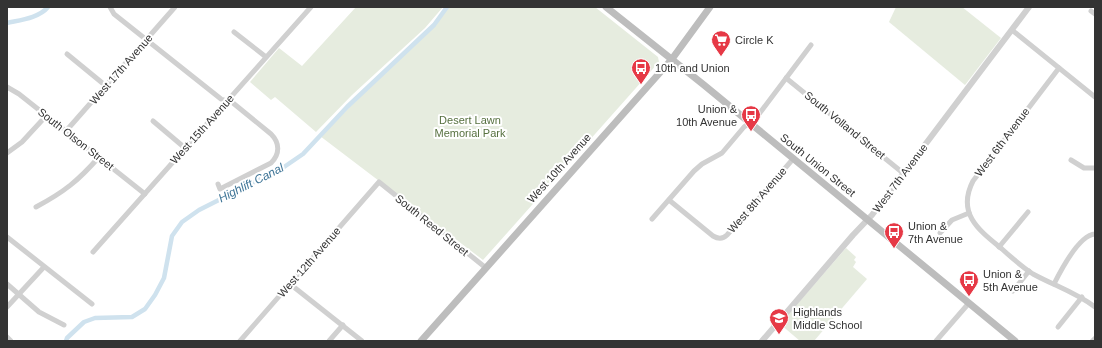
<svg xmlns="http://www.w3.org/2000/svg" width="1102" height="348" viewBox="0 0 1102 348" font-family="Arial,sans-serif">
<rect width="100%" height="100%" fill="#fff"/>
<!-- green -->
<g fill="#e6ecdf">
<polygon points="356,7 443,7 425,28 352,95 316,132 275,97 271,100 250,82 279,48 302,66"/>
<polygon points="447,7 595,7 658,57 659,62 483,260 320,136 435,24"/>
<polygon points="896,7 962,7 1001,38 965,85 889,22"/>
<polygon points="846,248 856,257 854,260 856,262 853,267 867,279 814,341 800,341 780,324"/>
</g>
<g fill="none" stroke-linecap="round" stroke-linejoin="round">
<!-- canal -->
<g stroke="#cfe2ee" stroke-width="4.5">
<path d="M7,23C20,20 39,18 48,7"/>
<polyline points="66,341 67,338 84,322 95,318 132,317 145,309 155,295 164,278 172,236 182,222 199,210 284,167 303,154 347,107 434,25 447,7"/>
</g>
<!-- minor -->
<g stroke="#d0d0d0" stroke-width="5">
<path d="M110,7L114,14L221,99L233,103L271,134C280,143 280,154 271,163L220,189L218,184"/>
<polyline points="1091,11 1095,14"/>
<polyline points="1012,30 1095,97"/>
<polyline points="234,32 266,57"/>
<polyline points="67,54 106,86"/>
<path d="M1059,68L973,181C956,214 980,231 1002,249C1012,258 1022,267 1033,274C1055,286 1075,292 1095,307"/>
<polyline points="786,78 903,173"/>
<polyline points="7,87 19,94 145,194"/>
<polyline points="153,121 185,148"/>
<polyline points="66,131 175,7"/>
<polyline points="7,153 22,142 46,116"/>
<polyline points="1071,160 1084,168 1095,168"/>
<path d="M669,200L713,236C718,239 723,239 727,235L793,159"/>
<path d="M36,207C64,192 78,181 99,157"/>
<polyline points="652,219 694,171 702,164 722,153 744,127 756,118 811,45"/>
<polyline points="940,233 952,220 969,213"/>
<polyline points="7,237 92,304"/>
<polyline points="999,247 1028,212"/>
<polyline points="93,252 311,7"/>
<polyline points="7,284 39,312 64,325"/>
<polyline points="290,284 362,341"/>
<path d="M1054,284C1061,270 1079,235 1095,234"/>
<polyline points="1013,291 1029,271"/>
<polyline points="7,307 44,267"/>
<polyline points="1058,327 1082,297"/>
<polyline points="7,337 11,341"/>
<polyline points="240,341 379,182 486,268"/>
<polyline points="329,341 343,325"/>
<polyline points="936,341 969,303"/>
</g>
<!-- tertiary -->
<g stroke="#d0d0d0" stroke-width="6">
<polyline points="762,341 853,235 872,215 1029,7"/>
<polyline points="1093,341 1095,339"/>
</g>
<!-- secondary -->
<g stroke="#bdbdbd" stroke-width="7">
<polyline points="606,7 704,85 1015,341"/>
<polyline points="421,341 672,59 710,7"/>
</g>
</g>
<!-- icons -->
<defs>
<symbol id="supermarket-pin" viewBox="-11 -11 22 30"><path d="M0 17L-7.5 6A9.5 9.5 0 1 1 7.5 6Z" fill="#e63946" stroke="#fff"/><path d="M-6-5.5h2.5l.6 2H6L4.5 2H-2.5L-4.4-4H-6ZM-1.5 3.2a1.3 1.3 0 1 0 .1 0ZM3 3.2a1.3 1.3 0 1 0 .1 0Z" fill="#fff"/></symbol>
<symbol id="bus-pin" viewBox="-11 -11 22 30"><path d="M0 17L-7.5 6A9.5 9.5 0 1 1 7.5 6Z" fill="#e63946" stroke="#fff"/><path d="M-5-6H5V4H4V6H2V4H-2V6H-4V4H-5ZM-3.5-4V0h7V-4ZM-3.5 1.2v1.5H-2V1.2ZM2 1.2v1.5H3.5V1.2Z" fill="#fff"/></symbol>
<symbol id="school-pin" viewBox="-11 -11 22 30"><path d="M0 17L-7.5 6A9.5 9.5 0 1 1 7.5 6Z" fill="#e63946" stroke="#fff"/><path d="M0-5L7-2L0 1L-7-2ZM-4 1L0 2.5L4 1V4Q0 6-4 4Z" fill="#fff"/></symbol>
</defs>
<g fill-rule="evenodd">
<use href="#supermarket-pin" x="710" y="29" width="22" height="30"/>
<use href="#bus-pin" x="630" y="57" width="22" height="30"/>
<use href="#bus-pin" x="740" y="104" width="22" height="30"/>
<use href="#bus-pin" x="883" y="221" width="22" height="30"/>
<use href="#bus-pin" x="958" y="269" width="22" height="30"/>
<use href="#school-pin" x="768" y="307" width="22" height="30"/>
</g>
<g text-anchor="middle" stroke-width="4" stroke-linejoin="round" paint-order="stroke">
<!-- poi labels -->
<g font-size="11" fill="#333" stroke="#fff" text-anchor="start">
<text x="735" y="44">Circle K</text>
<text x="655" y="72">10th and Union</text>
<text x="737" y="113" text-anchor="end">Union &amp;<tspan x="737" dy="13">10th Avenue</tspan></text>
<text x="908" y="230">Union &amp;<tspan x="908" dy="13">7th Avenue</tspan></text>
<text x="983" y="278">Union &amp;<tspan x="983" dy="13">5th Avenue</tspan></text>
<text x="793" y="316">Highlands<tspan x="793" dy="13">Middle School</tspan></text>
</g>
<!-- street labels -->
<g font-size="11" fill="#333" stroke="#fff">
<text transform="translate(121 69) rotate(-49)" y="4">West 17th Avenue</text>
<text transform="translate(845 125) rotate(39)" y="4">South Volland Street</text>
<text transform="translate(202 129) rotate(-48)" y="4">West 15th Avenue</text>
<text transform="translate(76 139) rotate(38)" y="4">South Olson Street</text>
<text transform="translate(1002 142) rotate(-53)" y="4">West 6th Avenue</text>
<text transform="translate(818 165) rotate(39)" y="4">South Union Street</text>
<text transform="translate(559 168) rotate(-48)" y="4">West 10th Avenue</text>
<text transform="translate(900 178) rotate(-53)" y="4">West 7th Avenue</text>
<text transform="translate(757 200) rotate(-49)" y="4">West 8th Avenue</text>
<text transform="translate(432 225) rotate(39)" y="4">South Reed Street</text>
<text transform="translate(309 262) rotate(-49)" y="4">West 12th Avenue</text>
</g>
<!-- park labels -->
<g font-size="11" fill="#56703f" stroke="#fff">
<text x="470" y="124">Desert Lawn<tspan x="470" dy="13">Memorial Park</tspan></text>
</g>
<!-- water labels -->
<g font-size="12" font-style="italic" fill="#3f7597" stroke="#fff">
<text transform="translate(251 183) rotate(-27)" y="4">Highlift Canal</text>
</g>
</g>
<!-- border -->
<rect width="1102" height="348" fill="none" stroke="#333333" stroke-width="16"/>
</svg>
